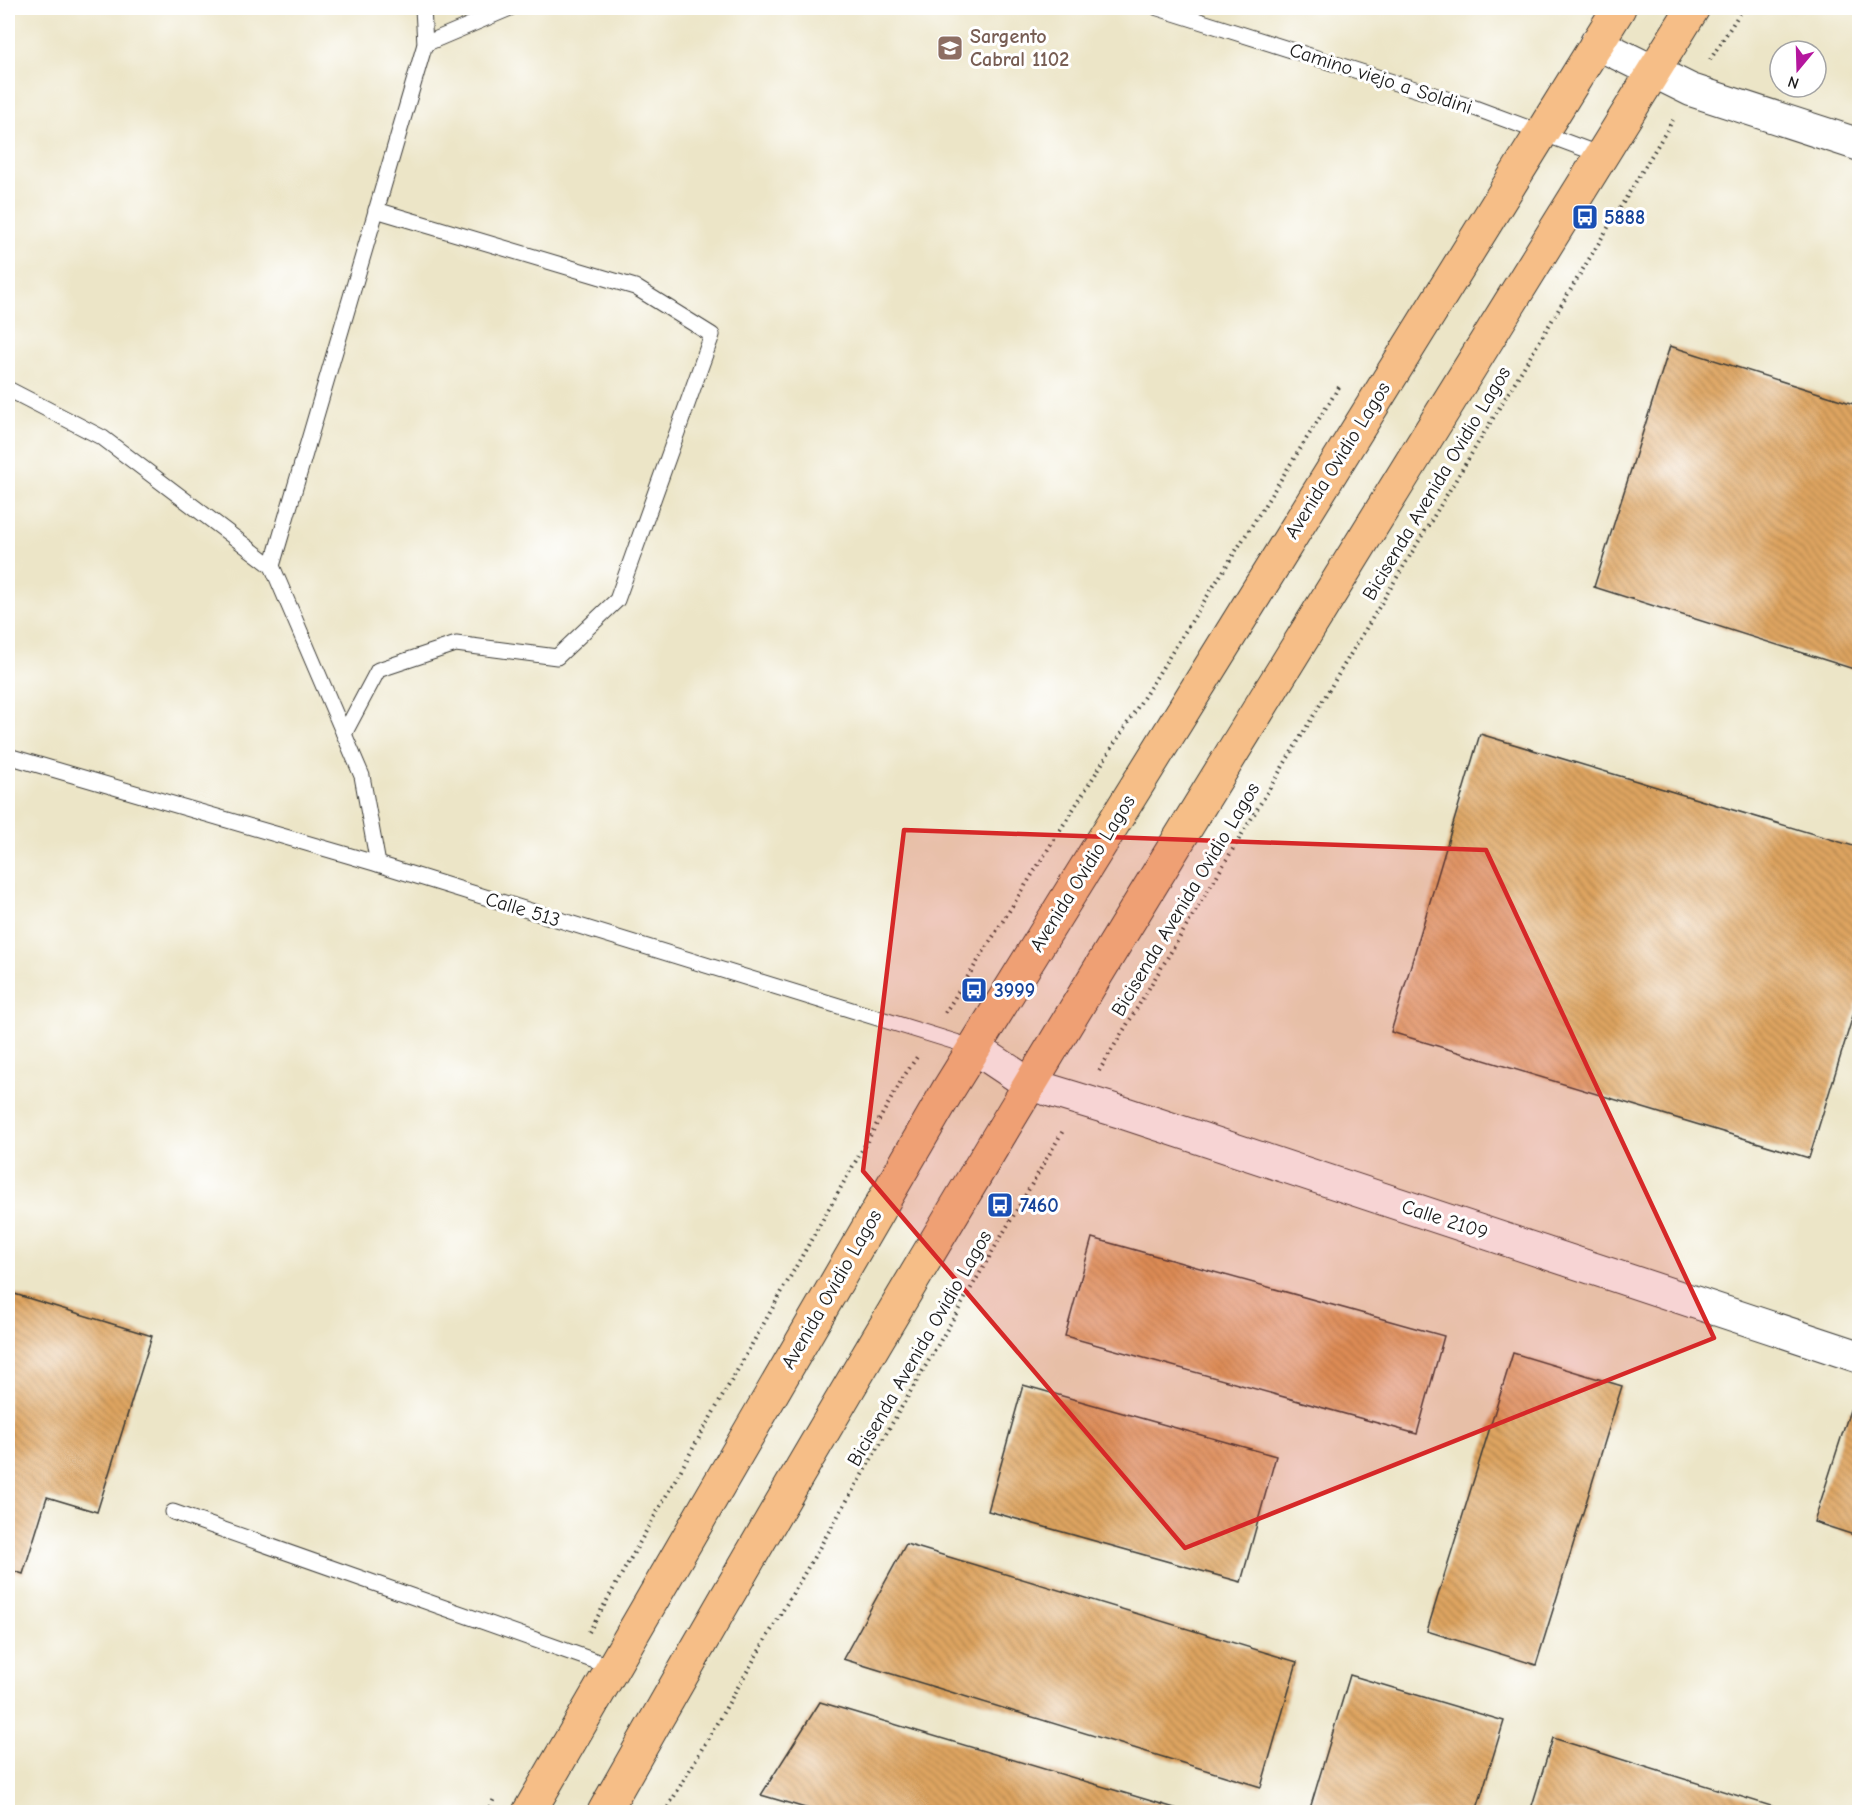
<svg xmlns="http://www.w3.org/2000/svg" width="1867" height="1820" viewBox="0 0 1867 1820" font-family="'Comic Neue',sans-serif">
<defs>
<pattern id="building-back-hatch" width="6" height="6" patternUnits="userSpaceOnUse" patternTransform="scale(1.5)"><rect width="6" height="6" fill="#dea460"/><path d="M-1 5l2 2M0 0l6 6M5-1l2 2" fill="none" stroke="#b3854e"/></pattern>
</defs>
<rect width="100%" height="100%" fill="#fff"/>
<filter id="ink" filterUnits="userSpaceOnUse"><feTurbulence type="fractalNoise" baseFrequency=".0167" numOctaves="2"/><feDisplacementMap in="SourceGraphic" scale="12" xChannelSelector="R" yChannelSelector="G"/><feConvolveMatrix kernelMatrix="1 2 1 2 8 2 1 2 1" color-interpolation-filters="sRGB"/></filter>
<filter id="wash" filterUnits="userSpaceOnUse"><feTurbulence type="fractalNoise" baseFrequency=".008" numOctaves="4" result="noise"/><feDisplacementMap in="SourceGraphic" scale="24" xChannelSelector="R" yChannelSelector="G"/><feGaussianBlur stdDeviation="1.35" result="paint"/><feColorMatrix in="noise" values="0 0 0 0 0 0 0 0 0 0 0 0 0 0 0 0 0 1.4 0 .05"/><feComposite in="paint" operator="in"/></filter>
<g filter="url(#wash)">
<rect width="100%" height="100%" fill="#ece5c7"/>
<g id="blocks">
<!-- building -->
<g fill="url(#building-back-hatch)">
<polygon points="1670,346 1860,406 1860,671 1594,587"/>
<polygon points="1480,734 1860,848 1860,993 1809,1158 1391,1032"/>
<polygon points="1092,1238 1444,1336 1417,1434 1065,1336"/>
<polygon points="8,1292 152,1336 97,1512 47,1497 23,1574 8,1569"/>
<polygon points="1513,1353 1622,1386 1536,1665 1427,1631"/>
<polygon points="1023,1385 1276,1456 1241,1582 988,1511"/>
<polygon points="1850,1410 1860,1413 1860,1537 1814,1522"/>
<polygon points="906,1544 1297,1662 1261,1787 843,1659"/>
<polygon points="1350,1675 1504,1721 1476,1812 1309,1812"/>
<polygon points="820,1702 1188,1812 819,1812 761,1795"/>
<polygon points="1553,1738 1790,1812 1530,1812"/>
</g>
</g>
</g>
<g filter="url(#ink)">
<use href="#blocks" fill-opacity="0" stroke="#3b3a36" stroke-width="1.5"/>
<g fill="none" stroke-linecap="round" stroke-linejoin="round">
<defs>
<g id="service">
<polyline points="423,8 425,44"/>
<polyline points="1158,8 1472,107 1601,155"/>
<polyline points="8,389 103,438 272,566"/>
<polyline points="344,734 378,670 456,644 557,657 617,600 712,335 635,287 376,210"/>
<polyline points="8,756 378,864 975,1048"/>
<polyline points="378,864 362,776 272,566 425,44 510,8"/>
<polyline points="173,1512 612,1667"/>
</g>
<g id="minor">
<polyline points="1596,43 1691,90 1860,145"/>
<polyline points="975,1048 1029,1084 1121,1112 1860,1357"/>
</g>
<g id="primary">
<polyline points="529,1812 948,1090 1619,8"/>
<path d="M604,1812C949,1200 1323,605 1693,8"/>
</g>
</defs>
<!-- service casing -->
<use href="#service" stroke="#3b3a36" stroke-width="17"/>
<!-- minor casing -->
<use href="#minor" stroke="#3b3a36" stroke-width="34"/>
<!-- primary casing -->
<use href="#primary" stroke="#3b3a36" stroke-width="35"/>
<!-- path -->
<g stroke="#3b3a36" stroke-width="4" stroke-dasharray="1.5 4.5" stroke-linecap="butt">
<polyline points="1710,60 1743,8"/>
<polyline points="945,1013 1339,387"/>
<polyline points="1099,1071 1673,120"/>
<polyline points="589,1632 904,1076 917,1057"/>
<polyline points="487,1812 495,1797"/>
<polyline points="665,1812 1064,1129"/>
</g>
<!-- service -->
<use href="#service" stroke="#fff" stroke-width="15"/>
<!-- minor -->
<use href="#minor" stroke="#fff" stroke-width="32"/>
<!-- primary -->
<use href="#primary" stroke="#f6be87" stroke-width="33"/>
</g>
</g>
<!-- marked area -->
<path fill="#d62828" fill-opacity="0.2" stroke="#d62828" stroke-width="4.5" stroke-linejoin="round" d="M904,830L1486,850L1714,1338L1185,1548L863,1171Z"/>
<!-- icons -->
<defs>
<symbol id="school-square" viewBox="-11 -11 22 22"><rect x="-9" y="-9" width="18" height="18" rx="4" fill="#8d6e63" stroke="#fff"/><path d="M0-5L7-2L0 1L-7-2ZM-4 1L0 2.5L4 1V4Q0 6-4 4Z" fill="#fff"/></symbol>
<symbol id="bus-square" viewBox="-11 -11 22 22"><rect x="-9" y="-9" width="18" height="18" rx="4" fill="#1a4fb4" stroke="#fff"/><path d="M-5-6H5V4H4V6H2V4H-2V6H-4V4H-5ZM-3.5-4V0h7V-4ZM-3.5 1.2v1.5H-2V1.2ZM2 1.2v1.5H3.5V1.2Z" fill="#fff"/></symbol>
</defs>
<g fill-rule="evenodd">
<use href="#school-square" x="935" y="33" width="30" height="30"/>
<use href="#bus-square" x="1570" y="202" width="30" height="30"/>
<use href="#bus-square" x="959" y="975" width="30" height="30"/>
<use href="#bus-square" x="985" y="1190" width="30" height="30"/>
</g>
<g text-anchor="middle" stroke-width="6" stroke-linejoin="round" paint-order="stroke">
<!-- education labels -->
<g font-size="20" font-weight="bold" fill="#785e54" stroke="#fff" text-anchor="start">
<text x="970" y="43">Sargento<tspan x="970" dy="23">Cabral 1102</tspan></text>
</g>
<!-- street labels -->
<g font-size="20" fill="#1c1c1c" stroke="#fff">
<text transform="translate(1381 78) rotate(18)" y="7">Camino viejo a Soldini</text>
<text transform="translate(1337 460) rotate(-58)" y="7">Avenida Ovidio Lagos</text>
<text transform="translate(1436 483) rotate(-59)" y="7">Bicisenda Avenida Ovidio Lagos</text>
<text transform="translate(1082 873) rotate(-58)" y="7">Avenida Ovidio Lagos</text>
<text transform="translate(1185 899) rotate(-59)" y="7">Bicisenda Avenida Ovidio Lagos</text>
<text transform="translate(523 909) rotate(17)" y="7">Calle 513</text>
<text transform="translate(1445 1219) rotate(18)" y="7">Calle 2109</text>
<text transform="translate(831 1289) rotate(-60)" y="7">Avenida Ovidio Lagos</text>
<text transform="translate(919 1348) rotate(-60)" y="7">Bicisenda Avenida Ovidio Lagos</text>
</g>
<!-- transit labels -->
<g font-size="20" font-weight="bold" fill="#164399" stroke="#fff" text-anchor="start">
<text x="1604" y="224">5888</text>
<text x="994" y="997">3999</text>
<text x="1020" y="1212">7460</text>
</g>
</g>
<!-- margin -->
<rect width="1867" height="1820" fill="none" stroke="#fff" stroke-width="30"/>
<!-- north arrow -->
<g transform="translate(1798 69) rotate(199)"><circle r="28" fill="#ffffff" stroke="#a4a4a4" stroke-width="1.5"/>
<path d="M0-4.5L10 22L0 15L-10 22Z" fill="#b5179e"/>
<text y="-9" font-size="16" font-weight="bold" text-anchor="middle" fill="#1c1c1c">N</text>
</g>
</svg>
